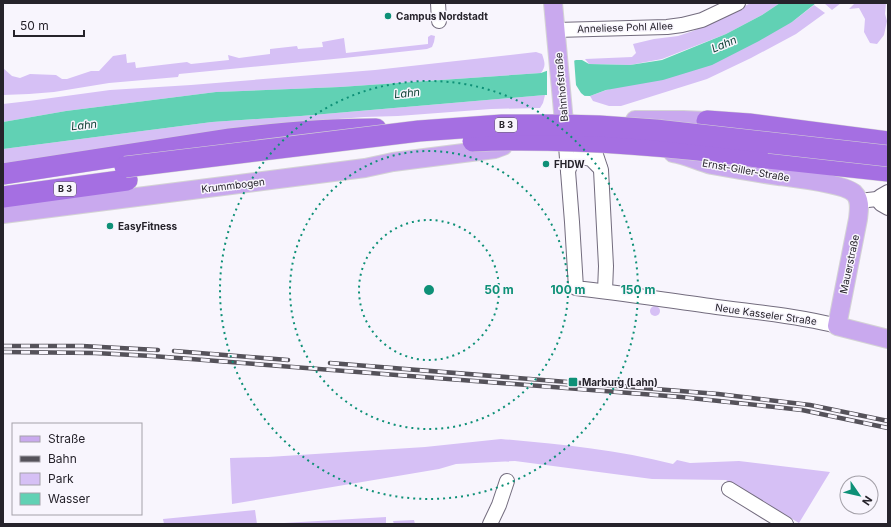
<svg xmlns="http://www.w3.org/2000/svg" width="891" height="527" viewBox="0 0 891 527" font-family="Inter,sans-serif">
<rect width="100%" height="100%" fill="#f8f5fd"/>
<!-- green -->
<g fill="#d6c0f5">
<polygon points="751,3 780,3 762,15 726,34 662,59 630,65 589,64 585,59 632,57 636,53 633,44 654,39 678,36 693,31"/>
<polygon points="824,3 841,3 832,10"/>
<polygon points="855,3 886,3 885,14 887,21 884,35 877,44 870,43 864,32 865,19 859,8 849,9"/>
<polygon points="814,5 825,13 796,34 751,58 707,79 621,106 609,106 593,101 590,96 792,22"/>
<polygon points="431,35 435,36 434,42 432,47 427,49 344,58 179,74 178,77 109,83 54,92 29,94 3,95 3,68 12,76 20,78 30,74 56,75 62,79 67,79 91,71 99,71 113,56 126,54 127,63 135,62 136,68 187,62 191,64 229,60 228,55 239,58 270,54 270,49 297,46 298,49 323,47 322,42 344,38 346,53 428,44 428,37"/>
<path d="M536,52L542,54C545,63 546,66 541,73L340,87L216,92L66,111L3,122V104L29,101L110,90L191,85L375,70Z"/>
<polygon points="545,95 543,103 540,108 491,109 398,116 364,117 300,122 3,168 3,149 212,122 301,116"/>
<circle cx="655" cy="311" r="5"/>
<path d="M501,439C559,444 617,450 673,464L677,460L690,463L739,461L830,472L799,523L726,480L652,479L515,461L456,464L439,469L232,504L230,458L268,457L425,447Z"/>
<polygon points="255,510 257,524 164,524 163,519"/>
<polygon points="386,517 386,524 267,524"/>
<polygon points="414,520 415,524 394,524 393,521"/>
</g>
<!-- water -->
<polygon fill="#61d1b4" points="780,3 816,3 792,22 759,41 712,65 663,80 606,90 590,96 545,95 301,116 212,122 3,149 3,122 66,111 216,92 340,87 541,73 576,60 582,60 589,64 630,65 662,60 726,34 762,15"/>
<!-- pier -->
<polygon fill="#f8f5fd" points="574,58 576,85 581,93 587,98 547,97 547,68"/>
<g fill="none" stroke-linecap="round" stroke-linejoin="round">
<defs>
<g id="minor">
<polyline points="438,3 439,21"/>
<polyline points="556,30 667,27 682,25 702,20 738,3"/>
<path d="M565,133L572,222L576,288C621,293 665,300 710,306C752,312 795,315 837,326"/>
<polyline points="587,145 596,155 601,170 606,266 605,291"/>
<path d="M568,171C573,157 577,156 591,159L600,168"/>
<polyline points="877,199 881,204 888,208"/>
<polyline points="859,201 877,199 881,196 888,192"/>
<polyline points="729,489 786,524"/>
<polyline points="490,524 499,505 507,481"/>
</g>
<g id="major">
<polyline points="553,3 565,133"/>
<polyline points="635,120 683,120 707,121 711,123 717,131"/>
<path d="M673,153C687,155 699,162 712,165C734,169 757,173 779,176C794,178 844,184 854,193C861,200 859,210 858,219L837,326L888,339"/>
<polyline points="3,214 365,168 393,162 495,149 503,146"/>
</g>
<g id="highway">
<polyline points="707,121 749,124 857,138 888,142"/>
<polyline points="758,157 888,171"/>
<path d="M3,174L230,139C279,133 327,129 376,129"/>
<polyline points="3,197 127,180"/>
</g>
</defs>
<!-- minor casing -->
<use href="#minor" stroke="#736c7e" stroke-width="16"/>
<!-- major casing -->
<use href="#major" stroke="#d4d3d5" stroke-width="20"/>
<!-- highway casing -->
<use href="#highway" stroke="#d4d3d5" stroke-width="22"/>
<!-- minor -->
<use href="#minor" stroke="#fff" stroke-width="14"/>
<!-- major -->
<use href="#major" stroke="#c9a9ee" stroke-width="18"/>
<!-- highway -->
<use href="#highway" stroke="#a56fe2" stroke-width="21"/>
<defs>
<g id="rail">
<polyline points="3,346 82,346 158,350"/>
<polyline points="174,351 288,360"/>
<polyline points="3,352 95,353 152,356 681,397 775,407 802,410 888,428"/>
<polyline points="330,363 718,394 810,405 888,421"/>
</g>
</defs>
<!-- rail casing -->
<use href="#rail" stroke="#55525a" stroke-width="4.5"/>
<!-- rail -->
<use href="#rail" stroke="#f8f5fd" stroke-width="3" stroke-dasharray="9" stroke-linecap="butt"/>
<defs>
<g id="highway-bridge">
<path d="M473,141C569,137 664,145 758,157"/>
<polyline points="125,167 419,131 502,125 562,125 599,126 656,130 888,156"/>
</g>
</defs>
<!-- highway-bridge casing -->
<use href="#highway-bridge" stroke="#d4d3d5" stroke-width="22" stroke-linecap="butt"/>
<!-- highway-bridge -->
<use href="#highway-bridge" stroke="#a56fe2" stroke-width="21"/>
</g>
<!-- distance rings -->
<g fill="none" stroke="#0e9077" stroke-width="2" stroke-dasharray="2 4">
<circle cx="429" cy="290" r="70"/>
<circle cx="429" cy="290" r="139"/>
<circle cx="429" cy="290" r="209"/>
</g>
<!-- markers -->
<g fill="#0e9077" stroke="#f8f5fd" stroke-width="1.5">
<circle cx="388" cy="16" r="4"/>
<circle cx="546" cy="164" r="4"/>
<circle cx="110" cy="226" r="4"/>
<rect x="568" y="377" width="10" height="10" rx="2"/>
</g>
<g text-anchor="middle" stroke-width="3" stroke-linejoin="round" paint-order="stroke">
<!-- shield labels -->
<g fill="#f8f5fd" stroke="#65626a" stroke-width="1">
<rect x="495" y="118" width="22" height="14" rx="3"/>
<rect x="54" y="182" width="22" height="14" rx="3"/>
</g>
<g font-size="9" font-weight="bold" fill="#26232b">
<text x="506" y="128">B 3</text>
<text x="65" y="192">B 3</text>
</g>
<!-- poi labels -->
<g font-size="10" font-weight="bold" fill="#26232b" stroke="#f8f5fd" text-anchor="start">
<text x="396" y="20">Campus Nordstadt</text>
<text x="554" y="168">FHDW</text>
<text x="118" y="230">EasyFitness</text>
<text x="582" y="386">Marburg (Lahn)</text>
</g>
<!-- street labels -->
<g font-size="10" fill="#26232b" stroke="#f8f5fd">
<text transform="translate(625 27) rotate(-2)" y="4">Anneliese Pohl Allee</text>
<text transform="translate(561 87) rotate(-95)" y="4">Bahnhofstraße</text>
<text transform="translate(746 170) rotate(10)" y="4">Ernst-Giller-Straße</text>
<text transform="translate(233 185) rotate(-7)" y="4">Krummbogen</text>
<text transform="translate(849 264) rotate(-78)" y="4">Mauerstraße</text>
<text transform="translate(766 314) rotate(8)" y="4">Neue Kasseler Straße</text>
</g>
<!-- water labels -->
<g font-size="11" font-style="italic" fill="#104236" stroke="#f8f5fd">
<text transform="translate(724 44) rotate(-23)" y="4">Lahn</text>
<text transform="translate(407 93) rotate(-6)" y="4">Lahn</text>
<text transform="translate(84 125) rotate(-6)" y="4">Lahn</text>
</g>
</g>
<circle cx="429" cy="290" r="6" fill="#0e9077" stroke="#f8f5fd" stroke-width="2"/>
<g font-size="12" text-anchor="middle" font-weight="bold" fill="#0e9077" stroke="#f8f5fd" stroke-width="3" stroke-linejoin="round" paint-order="stroke">
<text x="499" y="294">50 m</text>
<text x="568" y="294">100 m</text>
<text x="638" y="294">150 m</text>
</g>
<!-- border -->
<rect width="891" height="527" fill="none" stroke="#26232b" stroke-width="8"/>
<!-- legend -->
<rect x="12" y="423" width="130" height="92" fill="#f8f5fd" stroke="#a4a1a9"/>
<rect x="20" y="436" width="20" height="6" fill="#c9a9ee" stroke="#a4a1a9"/>
<text x="48" y="443" font-size="12" fill="#26232b">Straße</text>
<rect x="20" y="456" width="20" height="6" fill="#55525a" stroke="#a4a1a9"/>
<text x="48" y="463" font-size="12" fill="#26232b">Bahn</text>
<rect x="20" y="473" width="20" height="12" fill="#d6c0f5" stroke="#a4a1a9"/>
<text x="48" y="483" font-size="12" fill="#26232b">Park</text>
<rect x="20" y="493" width="20" height="12" fill="#61d1b4" stroke="#a4a1a9"/>
<text x="48" y="503" font-size="12" fill="#26232b">Wasser</text>
<!-- north arrow -->
<g transform="translate(859 495) rotate(124)"><circle r="19" fill="#f8f5fd" stroke="#a4a1a9"/>
<path d="M0-3L7 15L0 10L-7 15Z" fill="#0e9077"/>
<text y="-6" font-size="11" font-weight="bold" text-anchor="middle" fill="#26232b">N</text>
</g>
<!-- scale -->
<path d="M14 30v6h70v-6" fill="none" stroke="#26232b" stroke-width="2"/>
<text x="20" y="30" font-size="12" fill="#26232b" stroke="#f8f5fd" stroke-width="3" paint-order="stroke">50 m</text>
</svg>
